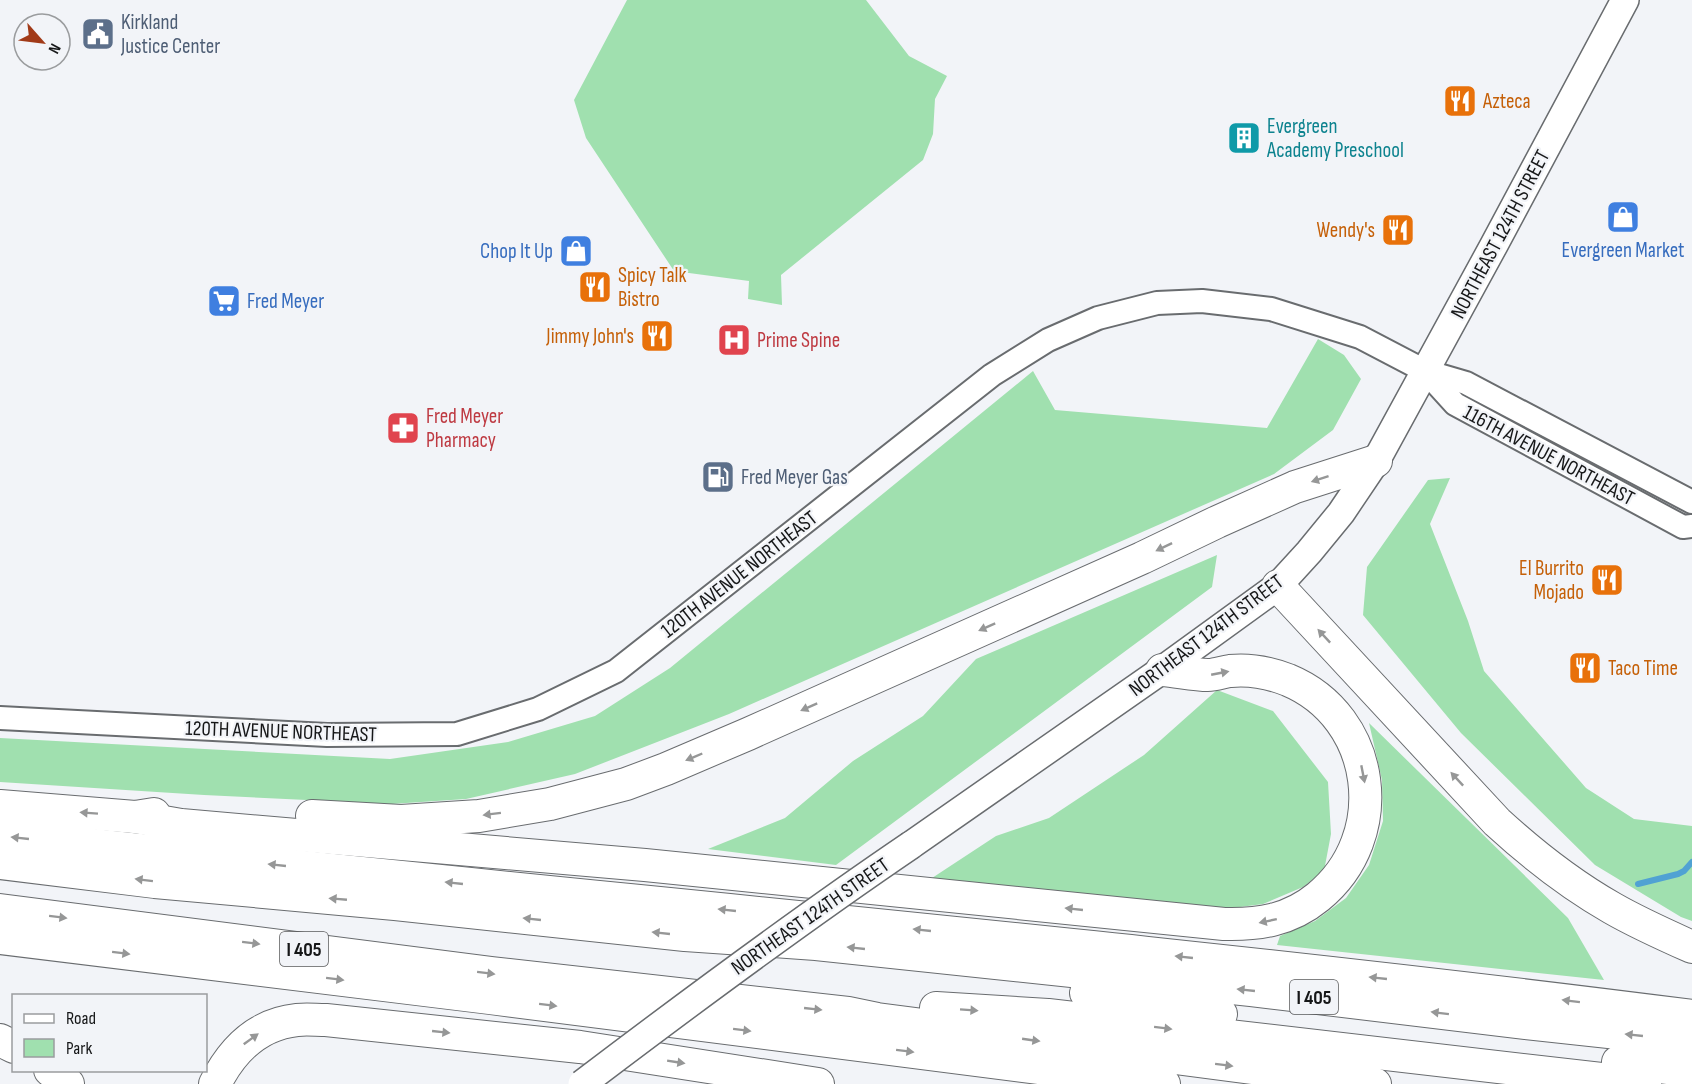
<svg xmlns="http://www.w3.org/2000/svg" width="1692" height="1084" viewBox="0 0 1692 1084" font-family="'Sofia Sans Condensed',sans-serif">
<rect width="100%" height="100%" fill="#f2f4f8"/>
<!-- green -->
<g fill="#a0e0af">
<polygon points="627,0 866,0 909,56 947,76 935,99 933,134 923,160 781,275 782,305 748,299 749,281 674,271 586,138 574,100"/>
<polygon points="1318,339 1344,355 1361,379 1333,430 1274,474 729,714 575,774 466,799 391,804 204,795 0,782 0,738 390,759 508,742 595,716 670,668 1033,371 1055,410 1267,428"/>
<polygon points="1450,478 1430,524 1468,621 1484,671 1586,788 1634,819 1692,826 1692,921 1681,917 1595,865 1461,733 1363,615 1367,567 1428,480"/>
<polygon points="1217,555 1212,587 836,865 708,849 785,818 853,761 923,716 976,659"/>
<polygon points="1217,690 1273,711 1328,782 1331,834 1324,871 1303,887 1263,904 1217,910 929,880 996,836 1049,818 1144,755"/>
<polygon points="1369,723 1568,918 1604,980 1277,945 1280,936 1315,921 1346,898 1369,865 1383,821 1382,780"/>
</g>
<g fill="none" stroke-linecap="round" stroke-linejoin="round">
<!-- stream -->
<polyline stroke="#50a2d3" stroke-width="6" points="1638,884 1678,874 1684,871 1692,862"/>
<defs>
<g id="minor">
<polyline points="1425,371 1455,404 1683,527 1692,526"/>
<polyline points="0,718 327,735 457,734 538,709 616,671 992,375 1048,340 1098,318 1157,303 1202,301 1271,309 1360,337 1425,371 1466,383 1692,502"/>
</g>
<polyline id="major" points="911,845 1162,670 1278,586 1309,552 1341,513 1376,461 1494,245 1625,0"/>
<g id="highway">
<path d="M1278,586L1497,822C1533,855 1570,884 1612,908C1638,923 1665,935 1692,947"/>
<polyline points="0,806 135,817 154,814"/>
<polyline points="312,816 401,821 479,816 550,804 626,784 666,769 748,734 1142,558 1217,522 1295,487 1376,461"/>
<path d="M135,817L181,825L645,865L1224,924C1259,925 1290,920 1318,897C1392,837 1377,717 1288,680C1270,673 1249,669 1230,671C1223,672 1215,675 1208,675C1193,675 1177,671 1162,670"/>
<path d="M0,835C564,897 1129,944 1692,1016"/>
<polyline points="0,863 155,882 395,904 685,935 816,944 1251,990 1526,1023 1692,1041"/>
<polyline points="0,910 492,973 848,1013 877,1019 1375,1084"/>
<polyline points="0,938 490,998 1164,1084"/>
<polyline points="1086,993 1221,1014"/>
<polyline points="936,1008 1048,1015 1645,1084"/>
<polyline points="0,1040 14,1047"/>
<polyline points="1618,1062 1692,1071"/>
<polyline points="50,1070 68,1084"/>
<path d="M215,1084C232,1050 258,1024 297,1020C306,1019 316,1020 326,1020L580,1047L818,1084"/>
</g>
</defs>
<!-- minor casing -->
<use href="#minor" stroke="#696c6f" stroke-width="26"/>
<!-- major casing -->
<use href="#major" stroke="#696c6f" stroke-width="30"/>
<!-- highway casing -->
<use href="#highway" stroke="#696c6f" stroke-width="34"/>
<!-- minor -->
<use href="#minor" stroke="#fff" stroke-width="22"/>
<!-- major -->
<use href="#major" stroke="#fff" stroke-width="27"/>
<!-- highway -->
<use href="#highway" stroke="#fff" stroke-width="32"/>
<defs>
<path id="major-bridge" d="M582,1084C690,1002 799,921 911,845"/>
</defs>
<!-- major-bridge casing -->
<use href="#major-bridge" stroke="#696c6f" stroke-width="30" stroke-linecap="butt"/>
<!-- major-bridge -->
<use href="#major-bridge" stroke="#fff" stroke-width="27"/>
</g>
<!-- one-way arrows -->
<defs><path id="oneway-solid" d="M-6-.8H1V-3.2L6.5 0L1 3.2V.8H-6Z" transform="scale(1.5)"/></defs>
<g fill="#969797">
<use href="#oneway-solid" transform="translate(1320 479) rotate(162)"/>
<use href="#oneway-solid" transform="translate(1164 547) rotate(154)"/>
<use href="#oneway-solid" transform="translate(987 627) rotate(156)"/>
<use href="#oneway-solid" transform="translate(1324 636) rotate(-133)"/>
<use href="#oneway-solid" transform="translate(1220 673) rotate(-11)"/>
<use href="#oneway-solid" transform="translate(809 707) rotate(156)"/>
<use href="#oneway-solid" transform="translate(694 757) rotate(157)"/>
<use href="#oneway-solid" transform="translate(1363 774) rotate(79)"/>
<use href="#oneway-solid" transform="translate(1457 779) rotate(-133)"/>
<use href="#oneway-solid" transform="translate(89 813) rotate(-176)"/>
<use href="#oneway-solid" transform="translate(492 814) rotate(173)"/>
<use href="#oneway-solid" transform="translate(20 838) rotate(-174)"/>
<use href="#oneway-solid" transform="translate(277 865) rotate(-174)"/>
<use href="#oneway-solid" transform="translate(144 880) rotate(-173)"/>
<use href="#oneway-solid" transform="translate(454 883) rotate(-174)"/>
<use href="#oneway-solid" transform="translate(338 899) rotate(-175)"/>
<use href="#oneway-solid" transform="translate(1074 909) rotate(-174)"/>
<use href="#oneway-solid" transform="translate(727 910) rotate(-174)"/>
<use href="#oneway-solid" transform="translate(58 917) rotate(7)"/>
<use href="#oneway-solid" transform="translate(532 919) rotate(-174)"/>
<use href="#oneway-solid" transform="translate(1268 921) rotate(168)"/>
<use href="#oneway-solid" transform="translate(922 930) rotate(-174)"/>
<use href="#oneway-solid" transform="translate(661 933) rotate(-174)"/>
<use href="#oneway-solid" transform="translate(251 943) rotate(7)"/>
<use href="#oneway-solid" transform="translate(856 948) rotate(-174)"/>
<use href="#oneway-solid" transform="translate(121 953) rotate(7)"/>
<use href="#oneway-solid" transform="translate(1184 957) rotate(-174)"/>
<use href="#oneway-solid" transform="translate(486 973) rotate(7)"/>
<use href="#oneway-solid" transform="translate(1378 978) rotate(-174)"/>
<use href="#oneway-solid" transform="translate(335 979) rotate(7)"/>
<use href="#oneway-solid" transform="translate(1246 990) rotate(-174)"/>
<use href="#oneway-solid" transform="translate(1571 1001) rotate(-173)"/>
<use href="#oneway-solid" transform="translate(548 1005) rotate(7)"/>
<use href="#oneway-solid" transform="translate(813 1009) rotate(6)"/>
<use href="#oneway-solid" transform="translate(969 1010) rotate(4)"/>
<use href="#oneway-solid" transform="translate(1440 1013) rotate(-173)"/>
<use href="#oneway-solid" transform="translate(1163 1028) rotate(7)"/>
<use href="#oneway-solid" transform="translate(742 1030) rotate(7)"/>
<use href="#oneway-solid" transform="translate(441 1032) rotate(6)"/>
<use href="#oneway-solid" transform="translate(1634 1035) rotate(-174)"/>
<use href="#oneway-solid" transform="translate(251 1039) rotate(-36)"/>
<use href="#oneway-solid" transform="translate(1031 1040) rotate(8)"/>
<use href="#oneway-solid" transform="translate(905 1051) rotate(7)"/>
<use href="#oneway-solid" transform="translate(676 1062) rotate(9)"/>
<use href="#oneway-solid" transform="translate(1224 1065) rotate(7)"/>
</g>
<!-- icons -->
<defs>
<symbol id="civic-square" viewBox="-11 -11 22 22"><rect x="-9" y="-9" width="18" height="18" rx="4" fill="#5c6f8a" stroke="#f2f4f8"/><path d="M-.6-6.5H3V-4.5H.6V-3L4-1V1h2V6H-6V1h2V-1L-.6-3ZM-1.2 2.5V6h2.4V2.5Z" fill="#fff"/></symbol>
<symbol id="restaurant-square" viewBox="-11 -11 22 22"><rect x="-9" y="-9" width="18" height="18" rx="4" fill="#e8710a" stroke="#f2f4f8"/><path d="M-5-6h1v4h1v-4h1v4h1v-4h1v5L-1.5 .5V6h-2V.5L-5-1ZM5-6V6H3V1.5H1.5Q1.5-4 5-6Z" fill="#fff"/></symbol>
<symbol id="building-square" viewBox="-11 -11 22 22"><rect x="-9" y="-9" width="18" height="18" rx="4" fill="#0f9aa8" stroke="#f2f4f8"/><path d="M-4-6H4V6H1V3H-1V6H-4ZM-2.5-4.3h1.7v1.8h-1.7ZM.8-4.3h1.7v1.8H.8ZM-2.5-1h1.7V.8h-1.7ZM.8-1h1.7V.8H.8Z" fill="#fff"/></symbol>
<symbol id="shop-square" viewBox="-11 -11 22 22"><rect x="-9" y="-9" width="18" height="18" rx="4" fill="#3f7fe0" stroke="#f2f4f8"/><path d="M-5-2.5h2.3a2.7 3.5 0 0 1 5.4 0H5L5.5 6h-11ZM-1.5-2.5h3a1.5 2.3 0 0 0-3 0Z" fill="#fff"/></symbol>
<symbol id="supermarket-square" viewBox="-11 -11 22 22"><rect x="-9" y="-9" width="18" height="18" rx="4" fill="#3f7fe0" stroke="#f2f4f8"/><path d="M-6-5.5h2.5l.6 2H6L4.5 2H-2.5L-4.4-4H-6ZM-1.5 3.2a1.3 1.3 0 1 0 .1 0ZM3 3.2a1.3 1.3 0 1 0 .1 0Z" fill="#fff"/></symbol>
<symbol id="hospital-square" viewBox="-11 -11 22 22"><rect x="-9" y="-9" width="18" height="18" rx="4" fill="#e0444e" stroke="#f2f4f8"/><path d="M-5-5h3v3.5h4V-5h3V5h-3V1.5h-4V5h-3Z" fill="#fff"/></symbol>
<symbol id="pharmacy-square" viewBox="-11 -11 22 22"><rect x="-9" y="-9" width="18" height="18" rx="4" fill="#e0444e" stroke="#f2f4f8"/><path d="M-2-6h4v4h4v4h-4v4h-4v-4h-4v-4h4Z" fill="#fff"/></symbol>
<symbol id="fuel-square" viewBox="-11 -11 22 22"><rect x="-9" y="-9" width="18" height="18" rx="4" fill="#5c6f8a" stroke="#f2f4f8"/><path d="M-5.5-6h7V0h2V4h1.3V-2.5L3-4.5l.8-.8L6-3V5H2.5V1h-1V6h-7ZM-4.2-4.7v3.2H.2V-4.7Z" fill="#fff"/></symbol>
</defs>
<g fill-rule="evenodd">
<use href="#civic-square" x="79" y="15" width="38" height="38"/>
<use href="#restaurant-square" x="1441" y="82" width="38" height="38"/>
<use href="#building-square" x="1225" y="119" width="38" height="38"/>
<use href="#shop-square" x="1604" y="198" width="38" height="38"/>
<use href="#restaurant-square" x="1379" y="211" width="38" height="38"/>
<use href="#shop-square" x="557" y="232" width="38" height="38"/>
<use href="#restaurant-square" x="576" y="268" width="38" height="38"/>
<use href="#supermarket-square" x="205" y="282" width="38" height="38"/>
<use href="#restaurant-square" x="638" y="317" width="38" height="38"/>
<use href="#hospital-square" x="715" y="321" width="38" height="38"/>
<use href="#pharmacy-square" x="384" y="409" width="38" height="38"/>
<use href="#fuel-square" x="699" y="458" width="38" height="38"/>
<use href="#restaurant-square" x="1588" y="561" width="38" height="38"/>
<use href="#restaurant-square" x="1566" y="649" width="38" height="38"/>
</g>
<g text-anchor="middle" stroke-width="4.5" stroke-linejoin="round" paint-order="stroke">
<!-- shield labels -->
<g fill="#f2f4f8" stroke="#58595b" stroke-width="1.5">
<rect x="280" y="932" width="48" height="34" rx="4.5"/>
<rect x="1290" y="980" width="48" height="34" rx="4.5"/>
</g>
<g font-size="20" font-weight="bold" fill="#161718">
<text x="304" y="956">I 405</text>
<text x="1314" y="1004">I 405</text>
</g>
<!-- service labels -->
<g font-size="21" fill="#4e5e75" stroke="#f2f4f8" text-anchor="start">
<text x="121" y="29">Kirkland<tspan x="121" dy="24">Justice Center</tspan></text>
<text x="741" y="484">Fred Meyer Gas</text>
</g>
<!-- food labels -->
<g font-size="21" fill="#c56008" stroke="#f2f4f8" text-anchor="start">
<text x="1483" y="108">Azteca</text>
<text x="1375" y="237" text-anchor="end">Wendy's</text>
<text x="618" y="282">Spicy Talk<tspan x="618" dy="24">Bistro</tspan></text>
<text x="634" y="343" text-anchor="end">Jimmy John's</text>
<text x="1584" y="575" text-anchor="end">El Burrito<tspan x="1584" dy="24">Mojado</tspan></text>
<text x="1608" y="675">Taco Time</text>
</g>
<!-- culture labels -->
<g font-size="21" fill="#0d838f" stroke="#f2f4f8" text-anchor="start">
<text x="1267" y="133">Evergreen<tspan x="1267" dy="24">Academy Preschool</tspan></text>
</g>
<!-- street labels -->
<g font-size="21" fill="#161718" stroke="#f2f4f8">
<text transform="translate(1500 234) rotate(-62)" y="7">NORTHEAST 124TH STREET</text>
<text transform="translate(1549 455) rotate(28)" y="7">116TH AVENUE NORTHEAST</text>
<text transform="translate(739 574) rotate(-38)" y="7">120TH AVENUE NORTHEAST</text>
<text transform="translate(1206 635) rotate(-37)" y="7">NORTHEAST 124TH STREET</text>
<text transform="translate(281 731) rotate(2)" y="7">120TH AVENUE NORTHEAST</text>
<text transform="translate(810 916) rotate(-35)" y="7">NORTHEAST 124TH STREET</text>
</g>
<!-- shop labels -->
<g font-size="21" fill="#366cbe" stroke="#f2f4f8">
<text x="1623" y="257">Evergreen Market</text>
<text x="553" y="258" text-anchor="end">Chop It Up</text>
<text x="247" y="308" text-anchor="start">Fred Meyer</text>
</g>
<!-- health labels -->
<g font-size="21" fill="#be3a42" stroke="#f2f4f8" text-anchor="start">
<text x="757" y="347">Prime Spine</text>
<text x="426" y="423">Fred Meyer<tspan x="426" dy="24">Pharmacy</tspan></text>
</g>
</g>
<!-- legend -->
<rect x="12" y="994" width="195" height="78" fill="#f2f4f8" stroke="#9a9c9e" stroke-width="1.5"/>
<rect x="24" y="1014" width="30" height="9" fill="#ffffff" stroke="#9a9c9e" stroke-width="1.5"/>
<text x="66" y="1024" font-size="18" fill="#161718">Road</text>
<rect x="24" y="1039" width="30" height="18" fill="#a0e0af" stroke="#9a9c9e" stroke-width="1.5"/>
<text x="66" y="1054" font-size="18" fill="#161718">Park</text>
<!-- north arrow -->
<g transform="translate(42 42) rotate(118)"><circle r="28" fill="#f2f4f8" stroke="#9a9c9e" stroke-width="1.5"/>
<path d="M0-4.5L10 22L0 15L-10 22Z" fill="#a13a18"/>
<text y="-9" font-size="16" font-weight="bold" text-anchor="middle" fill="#161718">N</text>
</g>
</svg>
